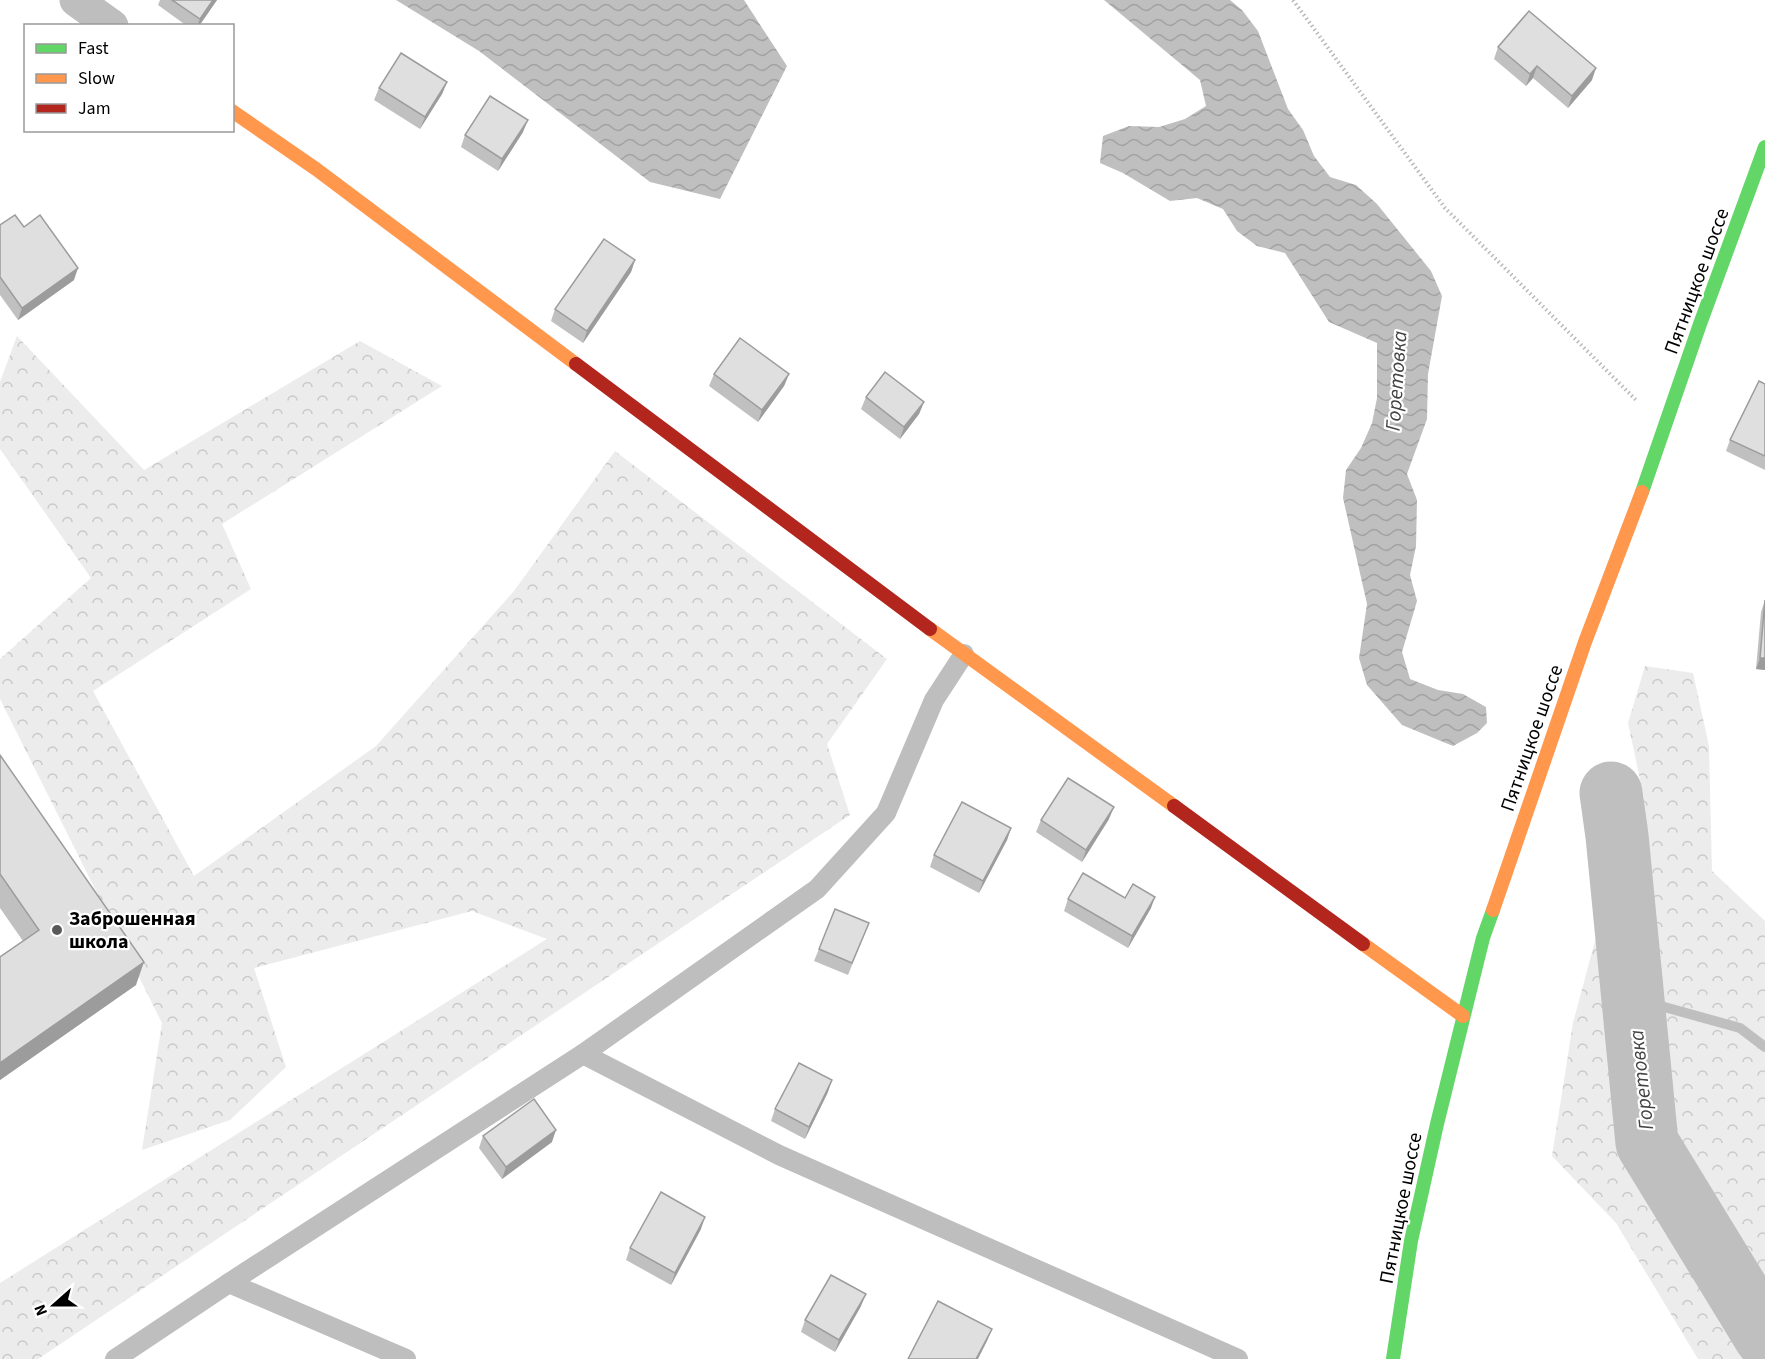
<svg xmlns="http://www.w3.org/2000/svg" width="1765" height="1359" viewBox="0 0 1765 1359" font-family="'Source Sans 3',sans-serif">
<defs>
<pattern id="forest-crowns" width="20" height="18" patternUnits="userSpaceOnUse" patternTransform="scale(1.5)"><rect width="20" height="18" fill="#ececec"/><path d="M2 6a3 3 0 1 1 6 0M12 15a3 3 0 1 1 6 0" fill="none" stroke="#c9c9c9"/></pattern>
<pattern id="water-waves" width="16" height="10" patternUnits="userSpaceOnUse" patternTransform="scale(1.5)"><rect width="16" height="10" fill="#bfbfbf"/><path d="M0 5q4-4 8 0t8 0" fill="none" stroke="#a2a2a2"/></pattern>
</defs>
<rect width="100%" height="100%" fill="#fff"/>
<!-- forest -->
<g fill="url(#forest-crowns)">
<polygon points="17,336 144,470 360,341 442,386 222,524 251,589 93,691 194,876 376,746 514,591 615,451 887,659 827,744 850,815 38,1359 0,1359 0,1283 547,939 472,911 254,968 286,1067 230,1120 142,1150 162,1023 0,699 0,659 91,578 0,449 0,382"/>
<polygon points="1645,666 1693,673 1709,746 1712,871 1765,921 1765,1359 1698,1359 1616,1223 1552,1156 1573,1023 1615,866 1644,798 1628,723"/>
</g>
<!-- water -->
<g fill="url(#water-waves)">
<polygon points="396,0 744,0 787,66 720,199 650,182 479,51"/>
<polygon points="1104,0 1230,0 1242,10 1258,31 1288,109 1303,130 1314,156 1330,177 1356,185 1377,204 1431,271 1442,296 1428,374 1427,419 1407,474 1417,500 1416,546 1410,575 1417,601 1402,652 1410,679 1438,690 1463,694 1486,707 1487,723 1477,733 1453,746 1402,725 1367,685 1359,658 1367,604 1343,498 1346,470 1361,448 1372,423 1377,398 1377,343 1329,322 1285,253 1257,246 1237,231 1223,209 1197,198 1170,201 1123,173 1100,163 1103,136 1129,126 1159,127 1185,119 1206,106 1200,80"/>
</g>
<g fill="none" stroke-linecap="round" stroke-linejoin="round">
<!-- stream -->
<polyline stroke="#bfbfbf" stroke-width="10" points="1632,998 1740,1028 1765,1047"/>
<!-- river -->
<polyline stroke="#bfbfbf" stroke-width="63" points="1611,793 1617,836 1647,1143 1765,1336"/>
<!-- path -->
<polyline stroke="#b9b9b9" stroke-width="4" stroke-dasharray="1.5 3" stroke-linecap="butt" points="1293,0 1445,208 1637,401"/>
<!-- lane -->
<g stroke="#bebebe" stroke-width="20">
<polyline points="583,1054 779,1155 1238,1359"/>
<polyline points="229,1283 406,1359"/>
<polyline points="115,1359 229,1283 583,1054 817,889 886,813 934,700 964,654"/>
</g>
<!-- street -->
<polyline stroke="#bebebe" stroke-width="33" points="76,0 112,26"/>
<!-- fast -->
<g stroke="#63d668" stroke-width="14">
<polyline points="1642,492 1700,324 1765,147"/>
<polyline points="1393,1359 1411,1241 1437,1124 1483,938 1493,910"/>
</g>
<!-- slow -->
<g stroke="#ff974d" stroke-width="14">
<polyline points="232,111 316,169 576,364"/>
<polyline points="930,629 1174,806"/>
<polyline points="1493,910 1585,642 1642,492"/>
<polyline points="1363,944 1463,1016"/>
</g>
<!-- jam -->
<g stroke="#b3261e" stroke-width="14">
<polyline points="576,364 930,629"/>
<polyline points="1174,806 1363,944"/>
</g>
</g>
<!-- wall -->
<g fill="#c0c0c0">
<polygon points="160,0 217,0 199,26 187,26 158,5"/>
<polygon points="1498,47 1592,80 1568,108 1533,78 1526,86 1494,59"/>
<polygon points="447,82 442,94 420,129 374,100 379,88"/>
<polygon points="523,132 498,171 461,147 465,135"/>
<polygon points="0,225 24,227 74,280 18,320 0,295"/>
<polygon points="635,260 631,272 583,343 551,321 555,309"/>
<polygon points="714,374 789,374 784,386 758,422 709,386"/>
<polygon points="1765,384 1765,470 1726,451 1730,440"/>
<polygon points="866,397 924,402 919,414 900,439 861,409"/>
<polygon points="1765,600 1765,670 1756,669 1761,612"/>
<polygon points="0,755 136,985 0,1080 0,957 23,941 0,908"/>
<polygon points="1109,819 1082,862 1036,832 1041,820"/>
<polygon points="1011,828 1007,840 979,893 930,867 934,855"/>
<polygon points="1125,898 1151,908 1128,948 1064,911 1068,899"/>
<polygon points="869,923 848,975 814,961 819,949"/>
<polygon points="828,1092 805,1139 771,1121 775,1109"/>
<polygon points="483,1136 552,1142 502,1179 479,1148"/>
<polygon points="701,1229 671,1285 626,1260 630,1248"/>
<polygon points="861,1306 835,1352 801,1332 805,1320"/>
</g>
<!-- shaded-wall -->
<g fill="#9c9c9c">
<polygon points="213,0 217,0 199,26 197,26 200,19"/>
<polygon points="1537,66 1533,78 1526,86 1530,74"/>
<polygon points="1596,68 1592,80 1568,108 1572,96"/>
<polygon points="447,82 442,94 420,129 425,117"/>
<polygon points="528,120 523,132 498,171 502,159"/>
<polygon points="635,260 631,272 583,343 587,331"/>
<polygon points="78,268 74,280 18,320 22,308"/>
<polygon points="789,374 784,386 758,422 762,410"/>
<polygon points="924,402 919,414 900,439 904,427"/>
<polygon points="1760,658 1765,658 1765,670 1756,669"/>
<polygon points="1114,807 1109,819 1082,862 1086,850"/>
<polygon points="1011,828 1007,840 979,893 983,881"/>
<polygon points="1155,897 1151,908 1128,948 1132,936"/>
<polygon points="144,962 136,985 0,1080 0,1063"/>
<polygon points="832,1080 828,1092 805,1139 809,1127"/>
<polygon points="556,1130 552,1142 502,1179 506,1167"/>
<polygon points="705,1217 701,1229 671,1285 675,1273"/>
<polygon points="866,1294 861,1306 835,1352 839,1340"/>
<polygon points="992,1329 987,1341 978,1359 976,1359"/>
</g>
<!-- building -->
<g fill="#dfdfdf" stroke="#9c9c9c" stroke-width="1.5">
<polygon points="172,0 213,0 200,19"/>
<polygon points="1529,11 1596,68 1572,96 1537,66 1530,74 1498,47"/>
<polygon points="401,53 447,82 425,117 379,88"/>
<polygon points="490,96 528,120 502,159 465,135"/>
<polygon points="15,215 24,227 40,215 78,268 22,308 0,277 0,225"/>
<polygon points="604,239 635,260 587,331 555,309"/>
<polygon points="740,338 789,374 762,410 714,374"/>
<polygon points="885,372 924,402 904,427 866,397"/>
<polygon points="1759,381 1765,384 1765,456 1730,440"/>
<polygon points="1765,600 1765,658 1760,658"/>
<polygon points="0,755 144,962 0,1063 0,957 39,930 0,874"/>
<polygon points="1068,778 1114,807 1086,850 1041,820"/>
<polygon points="962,802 1011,828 983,881 934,855"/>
<polygon points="1083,873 1125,898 1133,884 1155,897 1132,936 1068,899"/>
<polygon points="835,909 869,923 852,963 819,949"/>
<polygon points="799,1063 832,1080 809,1127 775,1109"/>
<polygon points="534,1099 556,1130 506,1167 483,1136"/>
<polygon points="661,1192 705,1217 675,1273 630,1248"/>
<polygon points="831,1275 866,1294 839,1340 805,1320"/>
<polygon points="938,1301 992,1329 976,1359 908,1359"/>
</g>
<!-- markers -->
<circle fill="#595959" stroke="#fff" stroke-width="2" cx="57" cy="930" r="6"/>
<g text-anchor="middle" stroke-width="4.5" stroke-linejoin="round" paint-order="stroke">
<!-- street labels -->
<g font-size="20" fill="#000" stroke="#fff">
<text transform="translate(1696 281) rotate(-70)" y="7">Пятницкое шоссе</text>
<text transform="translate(1531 738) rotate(-71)" y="7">Пятницкое шоссе</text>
<text transform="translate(1400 1208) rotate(-79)" y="7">Пятницкое шоссе</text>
</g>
<!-- poi labels -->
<g font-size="20" font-weight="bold" fill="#000" stroke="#fff" text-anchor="start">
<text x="69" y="925">Заброшенная<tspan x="69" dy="23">школа</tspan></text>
</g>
<!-- water labels -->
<g font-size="21" font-style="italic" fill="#444" stroke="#fff">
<text transform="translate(1396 381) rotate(-86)" y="7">Горетовка</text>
<text transform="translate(1641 1080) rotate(-96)" y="7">Горетовка</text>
</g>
</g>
<!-- legend -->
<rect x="24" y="24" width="210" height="108" fill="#ffffff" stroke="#999999" stroke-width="1.5"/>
<rect x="36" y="44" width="30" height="9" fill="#63d668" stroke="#999999" stroke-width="1.5"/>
<text x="78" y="54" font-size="18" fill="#000000">Fast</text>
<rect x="36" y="74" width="30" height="9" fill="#ff974d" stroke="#999999" stroke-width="1.5"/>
<text x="78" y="84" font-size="18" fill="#000000">Slow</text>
<rect x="36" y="104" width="30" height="9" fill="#b3261e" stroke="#999999" stroke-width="1.5"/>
<text x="78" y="114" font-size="18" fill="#000000">Jam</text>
<!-- north arrow -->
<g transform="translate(54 1305) rotate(249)" stroke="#ffffff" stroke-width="4.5" paint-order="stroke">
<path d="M0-4.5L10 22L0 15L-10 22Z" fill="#000000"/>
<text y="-9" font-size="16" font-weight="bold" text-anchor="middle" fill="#000000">N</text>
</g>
</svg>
